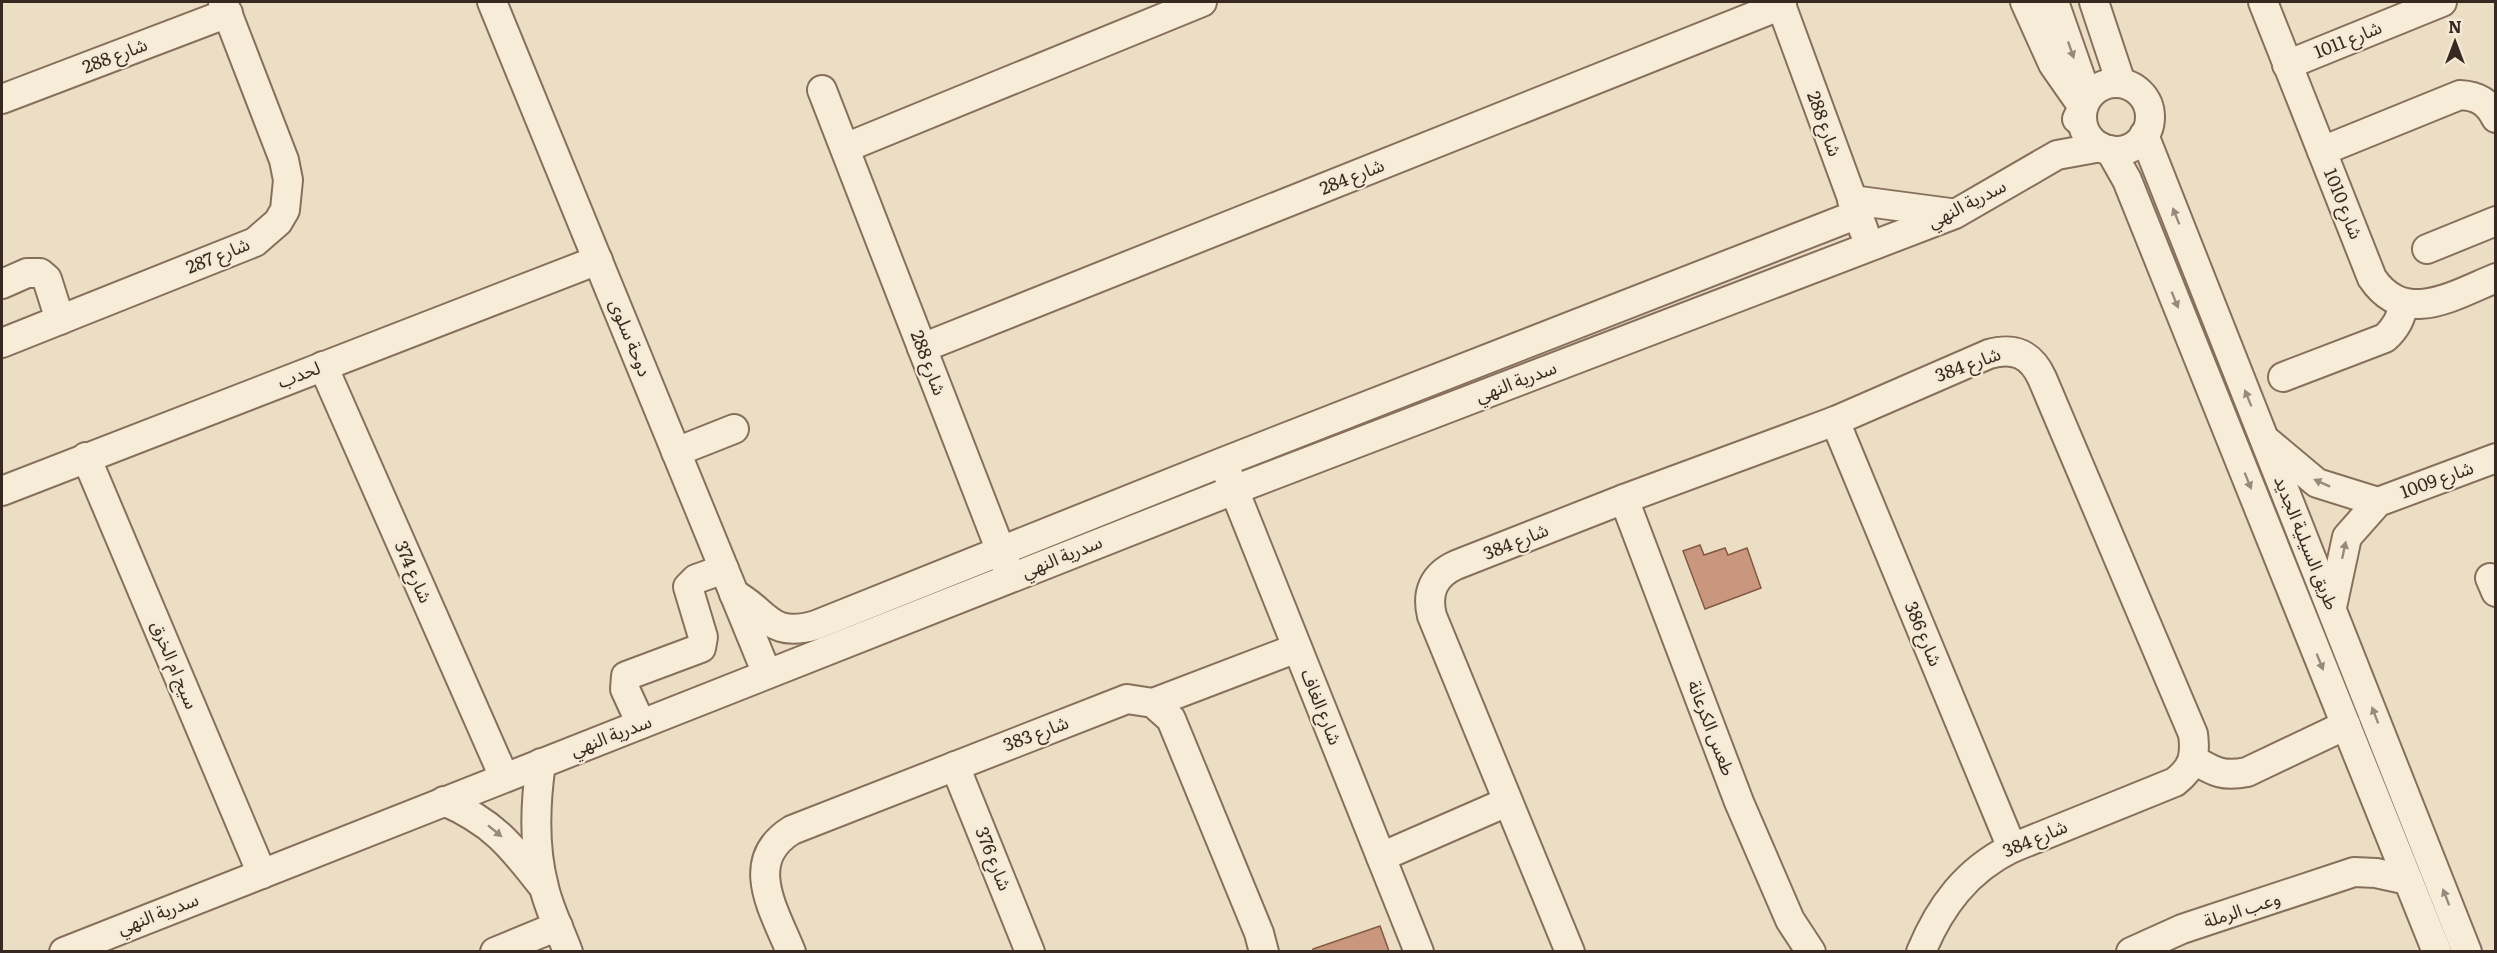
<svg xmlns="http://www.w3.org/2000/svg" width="2497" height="953" viewBox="0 0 2497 953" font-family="Literata,'Noto Sans Arabic',serif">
<rect width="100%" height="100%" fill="#ecdec5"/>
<!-- building -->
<g fill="#c8977d" stroke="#845943" stroke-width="1.5">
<polygon points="1700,545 1704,555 1725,548 1728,555 1747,548 1761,588 1705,609 1683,551"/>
<polygon points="1380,926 1389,951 1313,951 1313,949"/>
</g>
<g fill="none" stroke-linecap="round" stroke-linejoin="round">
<defs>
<g id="minor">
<polyline points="492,2 767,674"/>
<polyline points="1780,2 1864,231"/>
<polyline points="2025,2 2053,64 2083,107 2077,119"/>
<polyline points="2054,2 2087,96"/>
<polyline points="2094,2 2121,83"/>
<path d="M2263,2L2372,278C2405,327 2454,295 2496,278"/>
<polyline points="2287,65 2442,2"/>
<circle cx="2116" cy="117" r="34"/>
<polyline points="822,90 1007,567"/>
<polyline points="2,99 228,13"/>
<polyline points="2144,135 2467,952"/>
<polyline points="845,148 1202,2"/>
<polyline points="2110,150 2127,180 2437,952"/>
<path d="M2322,151L2460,95C2478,96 2488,102 2496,118"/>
<polyline points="1852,200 1950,213"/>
<polyline points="2427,249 2496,221"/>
<polyline points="2,284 27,273 40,273 47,279 60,320"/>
<polyline points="2,343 255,242 278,222 285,210 288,180 284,160 223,2"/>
<polyline points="922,348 1782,5"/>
<polyline points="323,366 504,777"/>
<path d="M2283,377L2385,338C2396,328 2401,318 2404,303"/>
<polyline points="1835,421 2012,848"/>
<polyline points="2268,442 2317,483 2378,502"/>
<polyline points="676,452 734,429"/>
<polyline points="86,457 262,874"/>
<polyline points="1227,472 1419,952"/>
<polyline points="2,491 598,260"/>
<polyline points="1624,499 1739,802 1790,920 1811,952"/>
<polyline points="2490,578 2496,592"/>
<path d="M734,594C768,612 769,639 816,625L1223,462L1858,214"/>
<polyline points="2332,607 2347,537 2378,502 2496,458"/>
<polyline points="1153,703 1297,648"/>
<polyline points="641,724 625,689 626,676 701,648 703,637 688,587 696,579 724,569"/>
<path d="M2194,760C2215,772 2223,777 2247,772L2346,725"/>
<path d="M541,763C535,804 533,846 544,887C549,909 560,930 568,952"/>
<polyline points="955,766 1030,952"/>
<path d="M444,801C492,822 510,844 541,884"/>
<polyline points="1381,857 1507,802"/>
<polyline points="64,952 1234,490 1955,214 2057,155 2101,147"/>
<polyline points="495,952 558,926"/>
<path d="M791,952C774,910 742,861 792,830L1127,699L1153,703L1171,719L1259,933L1264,952"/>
<path d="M1570,952L1432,616C1426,592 1434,575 1456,565L1624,499L1835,421L1989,354C2014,347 2031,354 2042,378L2193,734C2196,756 2193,768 2175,782L2012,848C1967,870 1940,906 1921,952"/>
<polyline points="2131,952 2182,929 2354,872 2376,873 2408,880"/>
</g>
</defs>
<!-- minor casing -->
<use href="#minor" stroke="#86705c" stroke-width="32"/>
<!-- minor -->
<use href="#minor" stroke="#f7ecd8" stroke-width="28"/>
</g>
<!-- one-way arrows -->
<defs><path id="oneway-solid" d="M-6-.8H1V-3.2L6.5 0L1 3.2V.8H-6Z" transform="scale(1.5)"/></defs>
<g fill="#978a7c">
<use href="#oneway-solid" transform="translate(2071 50) rotate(71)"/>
<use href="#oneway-solid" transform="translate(2176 216) rotate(-112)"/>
<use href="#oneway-solid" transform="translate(2175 300) rotate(68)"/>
<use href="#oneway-solid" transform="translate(2248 398) rotate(-112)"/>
<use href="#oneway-solid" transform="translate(2248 481) rotate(68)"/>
<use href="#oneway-solid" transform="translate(2322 483) rotate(-156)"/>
<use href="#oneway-solid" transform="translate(2344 550) rotate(-78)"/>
<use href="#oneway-solid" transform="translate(2320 662) rotate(68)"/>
<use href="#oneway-solid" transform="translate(2375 715) rotate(-111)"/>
<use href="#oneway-solid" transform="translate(495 831) rotate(39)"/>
<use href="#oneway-solid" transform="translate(2446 897) rotate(-111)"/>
</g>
<g text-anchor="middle" stroke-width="4.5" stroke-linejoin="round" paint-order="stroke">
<!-- street labels -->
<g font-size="18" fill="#37291f" stroke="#f4e9d5">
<text transform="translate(2348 40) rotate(-22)" y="6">شارع 1011</text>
<text transform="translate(115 56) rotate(-21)" y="6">شارع 288</text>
<text transform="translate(1824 124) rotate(70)" y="6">شارع 288</text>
<text transform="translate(1352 177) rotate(-22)" y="6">شارع 284</text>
<text transform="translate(1967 204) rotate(-27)" y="6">سدرية النهي</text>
<text transform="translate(2343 204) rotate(68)" y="6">شارع 1010</text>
<text transform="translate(218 256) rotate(-22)" y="6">شارع 287</text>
<text transform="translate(630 338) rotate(68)" y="6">دوحة سلوى</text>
<text transform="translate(928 363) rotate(69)" y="6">شارع 288</text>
<text transform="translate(1968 365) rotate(-20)" y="6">شارع 384</text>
<text transform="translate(299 375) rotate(-21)" y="6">لحدب</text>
<text transform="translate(1516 382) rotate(-21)" y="6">سدرية النهي</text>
<text transform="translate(2437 480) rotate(-20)" y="6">شارع 1009</text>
<text transform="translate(1516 542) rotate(-22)" y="6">شارع 384</text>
<text transform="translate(2306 543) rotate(68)" y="6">طريق السيلية الجديد</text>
<text transform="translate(1062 557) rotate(-22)" y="6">سدرية النهي</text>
<text transform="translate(413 572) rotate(66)" y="6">شارع 374</text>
<text transform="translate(1923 634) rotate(67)" y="6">شارع 386</text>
<text transform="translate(174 665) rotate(67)" y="6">سيج ام الخرق</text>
<text transform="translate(1321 707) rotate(68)" y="6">شارع الغاف</text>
<text transform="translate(1711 728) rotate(69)" y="6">طعس الكرعانة</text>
<text transform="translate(1036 734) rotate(-21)" y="6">شارع 383</text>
<text transform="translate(611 736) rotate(-21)" y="6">سدرية النهي</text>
<text transform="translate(2035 839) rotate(-23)" y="6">شارع 384</text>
<text transform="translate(993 859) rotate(68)" y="6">شارع 376</text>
<text transform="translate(2242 910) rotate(-18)" y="6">وعب الرملة</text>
<text transform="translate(158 914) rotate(-21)" y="6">سدرية النهي</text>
</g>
</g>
<!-- border -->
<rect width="2497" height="953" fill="none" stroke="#37291f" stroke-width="6"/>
<!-- north arrow -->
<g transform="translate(2455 42)" stroke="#f4e9d5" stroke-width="4.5" paint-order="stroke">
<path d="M0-4.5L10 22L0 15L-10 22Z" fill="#37291f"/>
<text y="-9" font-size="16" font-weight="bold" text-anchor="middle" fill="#37291f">N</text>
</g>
</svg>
